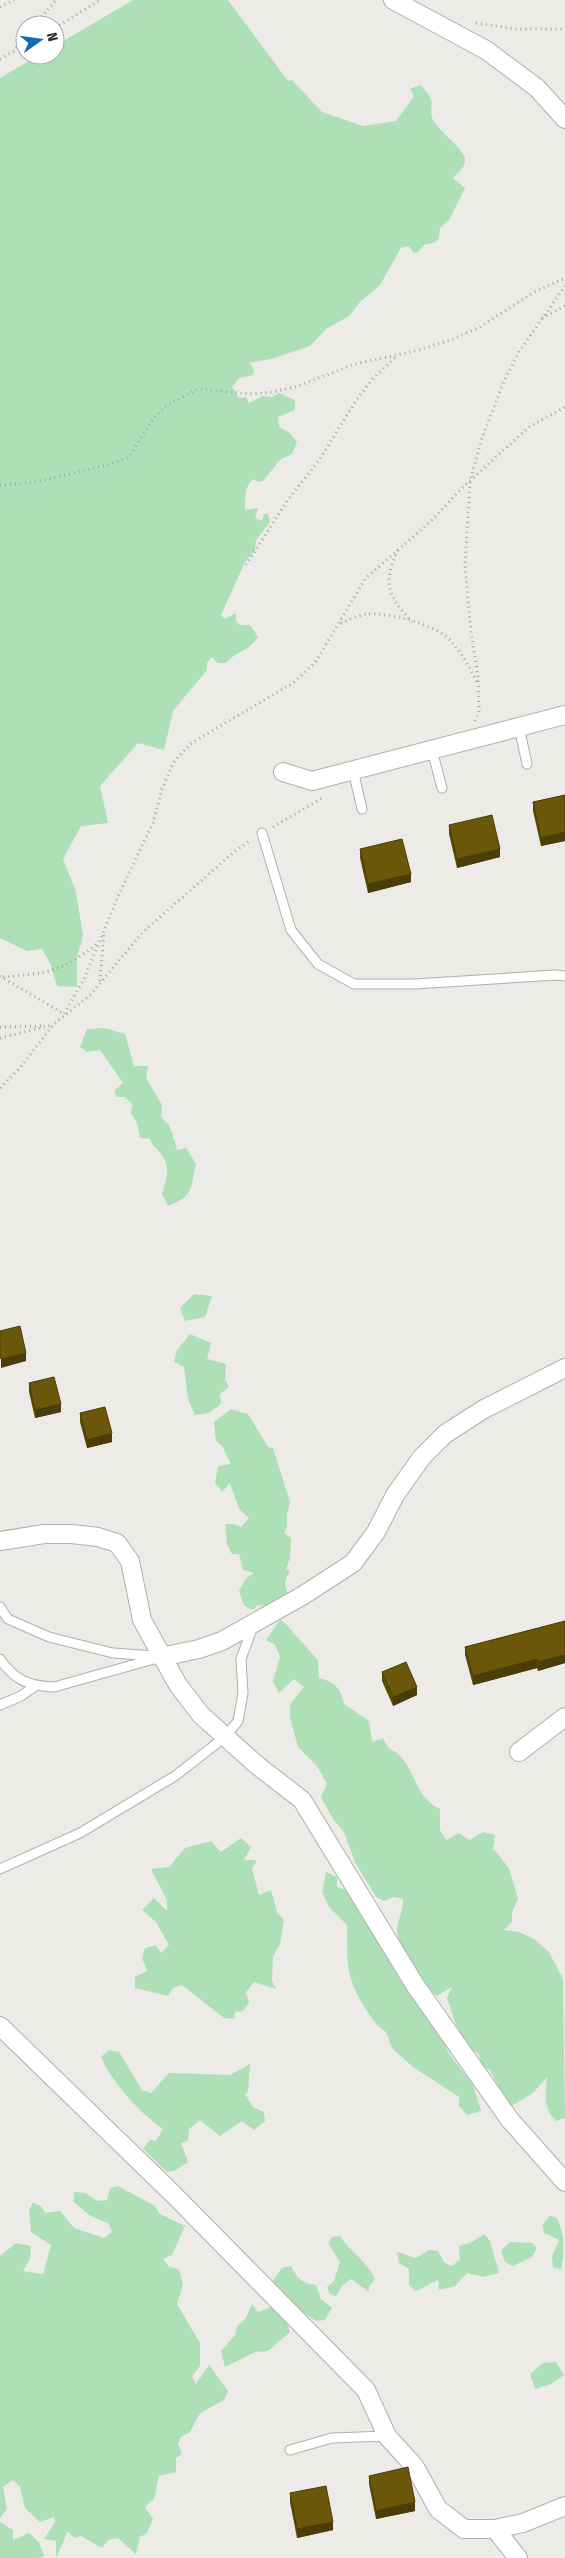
<svg xmlns="http://www.w3.org/2000/svg" width="565" height="2558" viewBox="0 0 565 2558" font-family="'Fira Sans Condensed',sans-serif">
<rect width="100%" height="100%" fill="#ecebe7"/>
<!-- green -->
<g fill="#ade0b7">
<path d="M133,0H228L288,81L292,80L322,112L363,126L396,121L414,96L410,89L420,85C440,103 427,106 433,120C439,131 464,149 465,159C466,167 458,173 453,178L465,188L449,220L440,228L439,237L436,242L424,245L418,252L414,253L409,246L401,248L380,285L360,302L349,316L326,329L310,346L275,358L249,363L254,369L253,375L239,378L232,387L239,398L246,397L249,403L263,396L272,397L279,393L295,400V410L278,417L279,427L290,433L297,442L292,454L281,459L263,481L258,482L254,479C243,487 246,498 245,510L258,508L255,518L262,521L264,514H268L270,522L256,540L255,550L245,562L221,615L224,619L236,613V621L240,625H250L258,637C247,653 239,649 226,663H218L212,657L207,663V670L173,711L164,750L138,743L100,786L108,823L81,826L63,859L76,892L83,935L77,957V987L57,986L50,963L42,949L27,951L0,938V78L39,55H55V46Z"/>
<path d="M105,1028L125,1034L134,1066H148L146,1078L162,1105L161,1117L169,1125L177,1148L175,1150L186,1148L196,1164C190,1189 194,1196 168,1206L162,1194C166,1180 171,1168 162,1155C157,1148 153,1148 150,1139L140,1138L137,1123L131,1113L132,1104L125,1097H117L114,1091L123,1083L100,1050L87,1052L80,1047L87,1029Z"/>
<polygon points="194,1294 212,1296 205,1317 185,1321 180,1308"/>
<polygon points="190,1334 211,1343 207,1359 226,1364 225,1380 229,1387 220,1394 221,1404 209,1413 195,1415 188,1399 184,1367 174,1362 177,1350"/>
<path d="M231,1409L248,1414L268,1447L273,1448L290,1502L287,1515V1526L284,1533L291,1538L290,1558L286,1569L290,1572C284,1580 284,1585 288,1593L282,1603L271,1606L258,1605L252,1610L244,1605L239,1591L246,1578L254,1573L243,1570L239,1554H232L227,1544L225,1524H234L241,1527L249,1518L239,1509L230,1483L222,1492L215,1483L218,1466L231,1464L222,1446L216,1441L214,1422Z"/>
<path d="M281,1619L318,1660L319,1678C335,1682 340,1687 344,1704L369,1721L372,1742L383,1738C391,1755 393,1747 401,1757C417,1775 416,1798 440,1809V1830L446,1840L459,1833L469,1840L483,1832L495,1835L493,1848L509,1868L518,1899L512,1912V1922L504,1930L519,1932L534,1939L549,1952L563,1979L565,2118L556,2121C542,2107 546,2095 547,2077L533,2093L510,2107L489,2069L482,2067L479,2054L467,2047L455,2022L447,1998L452,1987L437,1996C425,1986 396,1945 397,1929C398,1918 404,1911 403,1899L394,1897L384,1901L376,1897L355,1862L344,1832L333,1819L321,1797L327,1784L317,1766L298,1747L290,1718V1704L304,1687L294,1679L279,1693L273,1681L280,1657L275,1645L266,1640Z"/>
<polygon points="241,1838 251,1847 244,1860 257,1860 252,1869 259,1895 271,1890 277,1912 284,1920 280,1944 273,1956 272,1981 276,1989 254,1982 246,1992 249,2003 243,2011 235,2012 234,2019 224,2018 182,1985 173,1988 168,1996 135,1988 135,1977 147,1971 142,1958 145,1948 156,1945 161,1953 169,1945 156,1922 142,1910 154,1898 167,1911 167,1900 151,1869 169,1867 185,1848 211,1841 221,1852"/>
<path d="M326,1872L337,1877V1887L349,1891L398,1961L404,1985L434,2013L447,2051L473,2085L481,2111L467,2115L459,2106V2097L413,2067L392,2048L386,2032C375,2025 371,2017 364,2006C344,1973 348,1961 347,1925L329,1907L322,1892Z"/>
<path d="M109,2050L119,2052L142,2090L151,2093L169,2073L230,2075L250,2064L248,2092L245,2094L253,2107L264,2112L265,2121L254,2130L242,2121L220,2136L200,2120L189,2129L188,2141L181,2143L188,2162L174,2171L167,2172L143,2149L150,2140L156,2141L163,2129C139,2112 113,2084 101,2057Z"/>
<polygon points="118,2186 155,2206 160,2214 185,2226 172,2255 163,2259 169,2267 179,2269 183,2285 177,2304 200,2343 200,2366 192,2376 196,2384 209,2365 228,2391 224,2400 200,2413 190,2432 181,2437 178,2444 182,2454 176,2458 176,2472 159,2476 154,2499 145,2507 153,2519 147,2533 140,2537 136,2554 118,2538 108,2540 102,2548 81,2536 74,2538 68,2531 56,2558 56,2541 44,2539 55,2522 54,2517 40,2522 25,2508 20,2487 13,2480 3,2487 7,2509 0,2518 0,2256 16,2243 31,2246 30,2259 23,2271 43,2274 51,2245 31,2232 29,2210 33,2203 41,2206 45,2213 60,2211 74,2228 104,2238 112,2232 109,2224 89,2215 74,2202 74,2192 85,2193 97,2201 107,2200 110,2188"/>
<path d="M550,2216L557,2218C565,2235 565,2251 561,2269L553,2267L552,2256L559,2240L544,2233L542,2225Z"/>
<polygon points="484,2234 490,2241 499,2273 483,2277 467,2273 455,2286 439,2290 438,2280 416,2291 409,2285 409,2269 399,2263 397,2252 416,2258 429,2250 438,2251 444,2262 451,2266 460,2260 459,2246 472,2242"/>
<path d="M340,2236C349,2251 368,2262 375,2279L369,2286V2292L351,2279L343,2285L336,2296L330,2294L327,2287L334,2281L340,2262L328,2243L332,2237Z"/>
<polygon points="510,2242 532,2243 537,2248 532,2257 513,2266 505,2262 501,2251"/>
<path d="M291,2266C298,2279 301,2283 316,2285L321,2299L332,2308L325,2320L316,2321L294,2306L273,2281L282,2268Z"/>
<polygon points="252,2304 258,2312 271,2307 286,2321 290,2332 268,2351 255,2352 225,2367 221,2351 235,2335 237,2326 246,2318"/>
<polygon points="556,2362 564,2375 551,2384 535,2389 530,2374 543,2363"/>
<polygon points="0,2522 13,2530 13,2540 29,2533 39,2542 44,2556 39,2558 0,2558"/>
</g>
<g fill="none" stroke-linecap="round" stroke-linejoin="round">
<defs>
<g id="service">
<polyline points="519,727 527,764"/>
<polyline points="432,750 442,788"/>
<polyline points="353,770 362,809"/>
<polyline points="262,833 291,930 318,964 354,984 415,984 555,975 565,976"/>
<polyline points="0,1607 8,1619 49,1637 113,1653 155,1656"/>
<path d="M0,1659C14,1680 29,1686 54,1687L161,1657"/>
<polyline points="0,1705 21,1696 35,1686"/>
<polyline points="0,1869 80,1833 175,1776 225,1737 238,1721 243,1693 241,1659 253,1626"/>
<polyline points="290,2450 332,2438 387,2436"/>
</g>
<g id="minor">
<polyline points="393,0 486,50 537,88 565,119"/>
<polyline points="283,772 312,781 565,715"/>
<polyline points="0,1541 44,1534 72,1534 98,1537 117,1543 130,1561 142,1620 178,1685 201,1715 258,1766 302,1800 415,1985 510,2120 565,2182"/>
<polyline points="161,1657 199,1649 222,1641 302,1596 353,1563 376,1532 395,1495 422,1457 445,1434 484,1409 565,1368"/>
<polyline points="519,1752 565,1717"/>
<polyline points="0,2026 173,2194 366,2390 387,2436 415,2467 438,2509 464,2529 495,2529 518,2558"/>
<polyline points="495,2529 523,2523 565,2506"/>
</g>
</defs>
<!-- service casing -->
<use href="#service" stroke="#b1b0ac" stroke-width="11"/>
<!-- minor casing -->
<use href="#minor" stroke="#b1b0ac" stroke-width="20"/>
<!-- path -->
<g stroke="#a7a6a3" stroke-width="3" stroke-dasharray="1 4" stroke-linecap="butt">
<polyline points="0,7 14,0"/>
<polyline points="476,23 516,29 565,29"/>
<polyline points="35,25 56,0"/>
<polyline points="55,28 100,0"/>
<polyline points="16,48 25,37"/>
<polyline points="0,59 25,45"/>
<polyline points="542,318 565,306"/>
<polyline points="0,485 36,482 111,464 129,457 153,419 167,405 198,389 250,394 273,392 298,386 355,364 419,350 453,339 480,327 534,292 565,278"/>
<path d="M398,550C382,584 388,596 412,622"/>
<polyline points="246,565 287,501 320,459 357,399 374,377 397,356"/>
<path d="M341,623C349,620 358,615 366,614C389,612 435,624 451,641C463,654 470,669 478,684"/>
<polyline points="475,721 479,712 478,676 471,633 465,565 470,481 482,438 504,381 519,352 565,286"/>
<polyline points="273,827 324,797"/>
<polyline points="0,976 64,1014 84,979 119,894 153,823 162,789 173,763 190,744 293,683 315,663 365,579 431,521 462,488 529,427 565,407"/>
<path d="M3,977C49,973 61,972 98,943"/>
<polyline points="100,981 104,933"/>
<polyline points="0,1027 45,1026"/>
<polyline points="0,1038 52,1025"/>
<polyline points="0,1088 20,1068 53,1025 90,995 143,932 235,851 251,840"/>
</g>
<!-- service -->
<use href="#service" stroke="#fff" stroke-width="9"/>
<!-- minor -->
<use href="#minor" stroke="#fff" stroke-width="18"/>
</g>
<!-- wall -->
<g fill="#5b4b09">
<polygon points="565,795 565,841 541,846 533,811 533,802"/>
<polygon points="449,825 500,857 457,868 449,834"/>
<polygon points="360,849 411,882 368,893 360,858"/>
<polygon points="29,1383 61,1412 35,1418 29,1392"/>
<polygon points="80,1413 112,1442 87,1448 80,1422"/>
<polygon points="565,1621 565,1663 538,1671 537,1668 473,1685 465,1655 465,1647"/>
<polygon points="382,1672 417,1695 393,1706 382,1681"/>
<polygon points="369,2476 415,2511 376,2519 369,2484"/>
<polygon points="290,2493 333,2530 297,2538 290,2502"/>
</g>
<!-- shaded-wall -->
<g fill="#4a3d07">
<polygon points="565,832 565,841 541,846 541,838"/>
<polygon points="500,849 500,857 457,868 457,859"/>
<polygon points="411,874 411,882 368,893 368,884"/>
<polygon points="26,1353 26,1361 1,1368 1,1359"/>
<polygon points="61,1404 61,1412 35,1418 35,1410"/>
<polygon points="112,1433 112,1442 87,1448 87,1440"/>
<polygon points="565,1655 565,1663 538,1671 538,1662"/>
<polygon points="537,1659 537,1668 473,1685 473,1676"/>
<polygon points="417,1687 417,1695 393,1706 393,1697"/>
<polygon points="415,2502 415,2511 376,2519 376,2511"/>
<polygon points="333,2522 333,2530 297,2538 297,2529"/>
</g>
<!-- building -->
<g fill="#6a570a" stroke="#4a3d07">
<polygon points="565,795 565,832 541,838 533,802"/>
<polygon points="492,815 500,849 457,859 449,825"/>
<polygon points="402,839 411,874 368,884 360,849"/>
<polygon points="20,1326 26,1353 1,1359 0,1356 0,1331"/>
<polygon points="54,1377 61,1404 35,1410 29,1383"/>
<polygon points="105,1407 112,1433 87,1440 80,1413"/>
<polygon points="565,1621 565,1655 538,1662 537,1659 473,1676 465,1647"/>
<polygon points="406,1662 417,1687 393,1697 382,1672"/>
<polygon points="408,2467 415,2502 376,2511 369,2476"/>
<polygon points="326,2486 333,2522 297,2529 290,2493"/>
</g>
<!-- north arrow -->
<g transform="translate(40 40) rotate(76)"><circle r="24" fill="#ffffff" stroke="#ababaa"/>
<path d="M0-4L9 19L0 12L-9 19Z" fill="#1669b7"/>
<text y="-8" font-size="14" font-weight="bold" text-anchor="middle" fill="#2d2d2b">N</text>
</g>
</svg>
